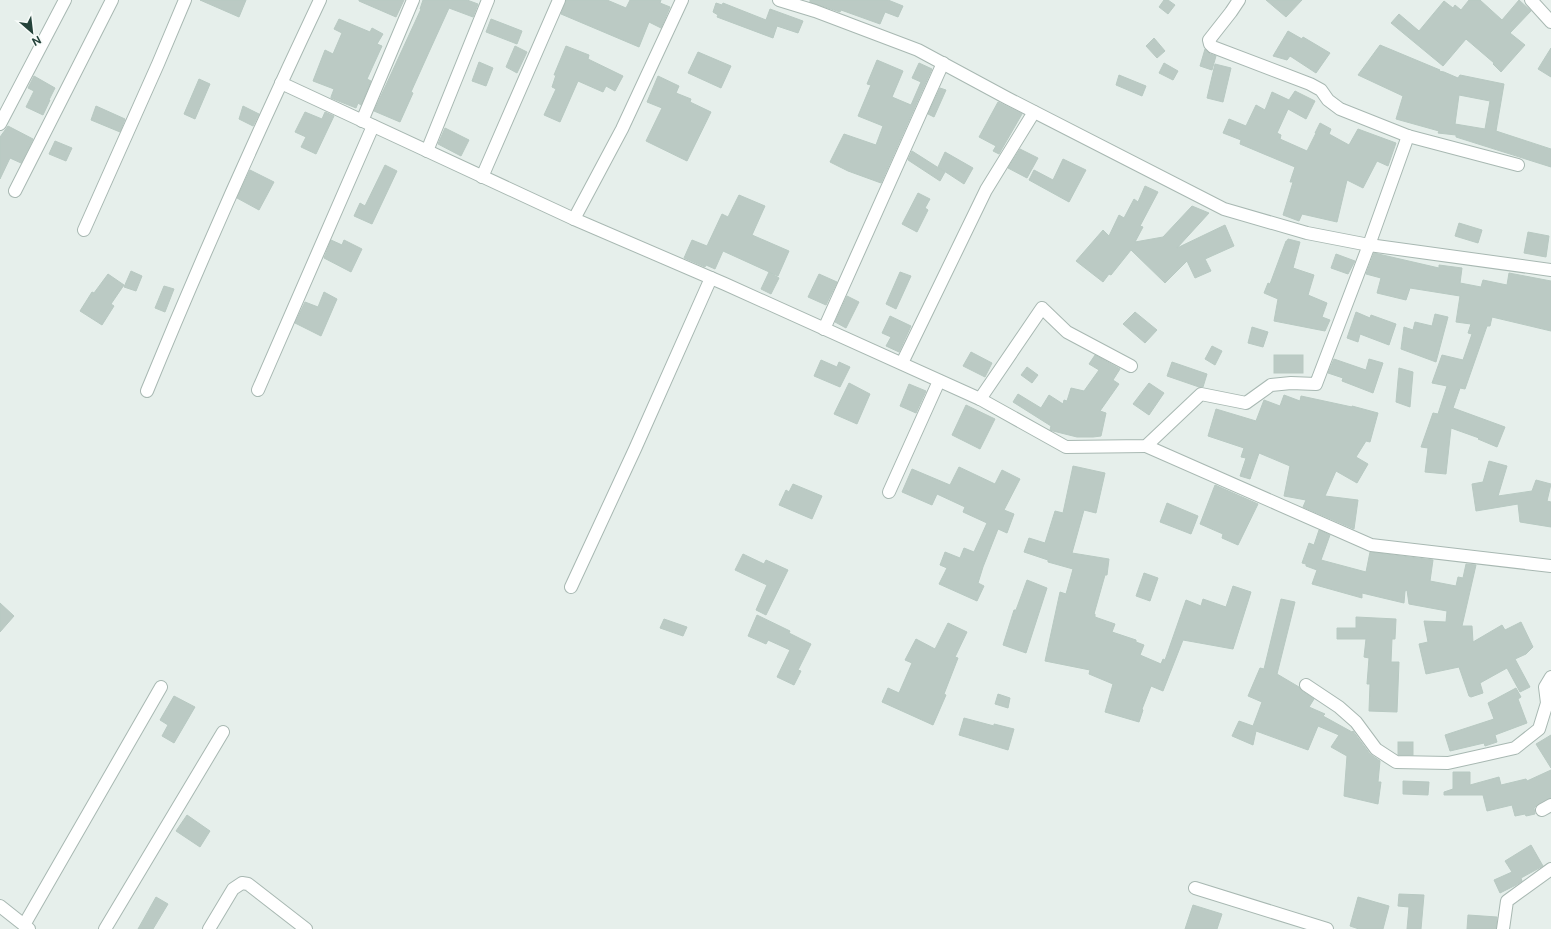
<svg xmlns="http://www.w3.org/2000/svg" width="1551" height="929" viewBox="0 0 1551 929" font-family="'Public Sans',sans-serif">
<rect width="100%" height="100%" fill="#e6efeb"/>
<!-- building -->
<g fill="#bbcac4" stroke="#b8c9c2" fill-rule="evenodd">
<polygon points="200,0 246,0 239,17"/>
<polygon points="359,0 404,0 396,17 359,1"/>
<polygon points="423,0 467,0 478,4 473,17 449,8 429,52 411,92 413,93 400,122 374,111 421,9 420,9"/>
<polygon points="566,0 607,0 626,8 630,0 661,0 660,3 670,7 661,28 649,22 639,47 561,14"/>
<polygon points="810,0 888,0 903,6 898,17 885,12 880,24 841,10 840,12 810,2"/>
<polygon points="1164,0 1168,0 1175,5 1168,14 1159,7"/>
<polygon points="1266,0 1302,0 1286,17"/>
<polygon points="1469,0 1480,0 1502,20 1519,0 1531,11 1510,33 1525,45 1501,72 1493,64 1494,63 1466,39 1443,66 1391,23 1399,14 1419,31 1444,1 1453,8 1455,5 1461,10"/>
<polygon points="716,3 722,5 723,3 766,20 770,9 803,21 798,33 777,26 773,38 717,17 718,15 713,12"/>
<polygon points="339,19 370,32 372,28 383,34 377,44 382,46 367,79 371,81 361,105 358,103 356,108 331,98 331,97 334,89 313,81 325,50 333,54 342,33 334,29"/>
<polygon points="491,19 522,31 517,44 486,32"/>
<polygon points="1288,31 1302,39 1303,37 1330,53 1316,73 1290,56 1287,60 1273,56"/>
<polygon points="1154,38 1165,51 1157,58 1146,46"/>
<path d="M1380,45L1440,70L1439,71L1444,72L1458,78L1460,75L1504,84L1496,131L1551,149V167L1456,137V135L1438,133L1439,131L1396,119L1403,96L1358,75ZM1459,95L1490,101L1485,129L1455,124Z"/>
<polygon points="515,46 527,52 517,73 506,67"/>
<polygon points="566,46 589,55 588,59 623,76 615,91 606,86 603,92 578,81 560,122 544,115 556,89 552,87 556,75 554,75"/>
<polygon points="1551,48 1551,77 1538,69"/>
<polygon points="1205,49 1210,54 1216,56 1212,70 1200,66"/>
<polygon points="698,52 731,66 721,88 688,73"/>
<polygon points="877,60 903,71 892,97 911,105 921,82 912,78 919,63 932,69 881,183 848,171 830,162 844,134 876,145 883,126 858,116 871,85 867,84"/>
<polygon points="479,62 493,68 486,86 472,81"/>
<polygon points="1164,63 1178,71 1173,80 1159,73"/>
<polygon points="1215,64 1231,68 1223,102 1207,98"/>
<polygon points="1119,75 1146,86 1142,96 1116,85"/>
<polygon points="34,76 55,88 49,100 50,100 43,115 26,107 34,91 28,88"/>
<polygon points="658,76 679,86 676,93 691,99 690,102 711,112 687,161 646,141 662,108 647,102"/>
<polygon points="199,79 210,84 195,119 184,114"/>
<polygon points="940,88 946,90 934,117 928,114"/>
<polygon points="1295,91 1315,101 1306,119 1288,109 1277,133 1281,135 1280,139 1307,151 1316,133 1315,133 1320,123 1331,129 1329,134 1349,145 1358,129 1396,143 1388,166 1377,161 1363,188 1347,180 1337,222 1302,214 1299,221 1283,215 1293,182 1290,182 1295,167 1240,144 1241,140 1223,133 1229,119 1246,126 1256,105 1265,110 1272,92 1289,100"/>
<polygon points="998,102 1022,114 999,154 993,151 996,146 979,137"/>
<polygon points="96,106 125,119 120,132 91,120"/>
<polygon points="243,106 259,114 253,126 239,119"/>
<polygon points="305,112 322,119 325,112 334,116 316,154 301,147 306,137 295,132"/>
<polygon points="8,126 33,139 21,163 10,158 0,179 0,137"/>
<polygon points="445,128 469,140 461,156 438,144"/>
<polygon points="55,141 72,148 66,161 49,154"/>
<polygon points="1020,149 1038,158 1027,178 1008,168"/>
<polygon points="912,151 945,172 940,181 908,160"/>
<polygon points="945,152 973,168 964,184 938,167"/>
<polygon points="1063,159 1086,170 1069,202 1029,180 1034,170 1053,180"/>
<polygon points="385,165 397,171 372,224 354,216 360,203 365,206"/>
<polygon points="250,170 274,182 259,210 237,198"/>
<polygon points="1145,186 1158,192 1140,226 1143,227 1135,242 1163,237 1192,206 1209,213 1177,248 1225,225 1234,246 1205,259 1211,271 1195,278 1187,261 1165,283 1131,250 1111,275 1109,274 1103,282 1076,261 1103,230 1109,236 1119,215 1124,218 1134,199 1138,202"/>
<polygon points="918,193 930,199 925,208 928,210 917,232 902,224"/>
<polygon points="739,195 765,206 752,235 789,251 778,276 723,251 715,269 706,265 705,267 684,258 692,240 707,246 722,214 728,217"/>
<polygon points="1459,223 1482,230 1478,243 1455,236"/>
<polygon points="1528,232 1549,236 1546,257 1524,253"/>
<polygon points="1288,239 1300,242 1293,268 1314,275 1308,295 1327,303 1322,317 1330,320 1325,331 1274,321 1278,299 1264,293 1268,283 1270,284 1286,241 1287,241"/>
<polygon points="331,240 342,245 344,240 362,249 351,272 324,258"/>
<polygon points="1374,253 1439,268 1439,265 1462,268 1460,283 1481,287 1483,280 1507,285 1509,273 1551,281 1551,331 1492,317 1490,326 1487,326 1465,389 1460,388 1453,408 1505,427 1497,447 1478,439 1479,438 1451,428 1446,474 1425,472 1428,448 1421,447 1433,413 1438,414 1447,386 1432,383 1442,355 1463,360 1472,334 1468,333 1471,324 1456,322 1460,296 1410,288 1406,300 1377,293 1381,278 1366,274"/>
<polygon points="1336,254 1355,261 1348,274 1331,268"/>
<polygon points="131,271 142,276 136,291 124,287"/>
<polygon points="769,272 779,278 771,294 761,289"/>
<polygon points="900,272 911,276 896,309 886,304"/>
<polygon points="108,274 124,285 111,304 114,306 102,325 80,311 92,292 94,293"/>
<polygon points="819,274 837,282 826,305 808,297"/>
<polygon points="164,286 174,289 165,312 155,308"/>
<polygon points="324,292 337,299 321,336 295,323 305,302 318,307"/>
<polygon points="847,296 859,302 846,328 835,322"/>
<polygon points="1135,312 1157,330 1145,343 1123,324"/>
<polygon points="1356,312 1370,318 1371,315 1396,324 1389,345 1360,334 1358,342 1347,338"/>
<polygon points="1435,314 1448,317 1436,362 1401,349 1404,327 1413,330 1415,322 1432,326"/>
<polygon points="890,316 911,326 899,352 886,346 891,337 882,333"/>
<polygon points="1252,327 1268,332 1263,347 1248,343"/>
<polygon points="1212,346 1222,351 1215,365 1205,359"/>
<polygon points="971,352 992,363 985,377 963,366"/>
<polygon points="1095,355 1120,369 1113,380 1119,384 1100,411 1106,413 1101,436 1093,437 1077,437 1053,431 1050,430 1051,426 1013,402 1018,394 1041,408 1049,395 1063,404 1064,400 1067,401 1071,388 1084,391 1099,370 1089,364"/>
<rect x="1274" y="355" width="29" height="18"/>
<polygon points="1334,359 1366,370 1369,359 1383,363 1373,393 1342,381 1343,378 1328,373"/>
<polygon points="821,360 837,367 839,362 850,367 840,387 814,376"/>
<polygon points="1172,362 1207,374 1203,387 1199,387 1167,376"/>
<polygon points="1027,367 1038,375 1032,383 1021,375"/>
<polygon points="1399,368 1413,372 1410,407 1396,402"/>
<polygon points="849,383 870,394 857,424 834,414"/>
<polygon points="1149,383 1164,393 1149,415 1133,404"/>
<polygon points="909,384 926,391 916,413 900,406"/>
<polygon points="1284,395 1300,401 1301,396 1352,407 1352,406 1378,413 1370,442 1366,441 1356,457 1368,464 1357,483 1336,471 1325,496 1358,500 1354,529 1303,507 1306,500 1284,496 1290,466 1259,453 1250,479 1240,476 1246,458 1241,457 1244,448 1208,436 1216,409 1256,421 1264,400 1280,406"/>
<polygon points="966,405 995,419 980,449 952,435"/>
<polygon points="1489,461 1507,466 1498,496 1532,491 1536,480 1551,484 1547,501 1551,502 1551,527 1520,522 1518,504 1476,511 1472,484 1483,482"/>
<polygon points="1073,466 1105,473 1096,513 1084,510 1072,553 1109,559 1107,575 1105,575 1094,614 1095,614 1095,617 1115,624 1112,632 1136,640 1136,642 1144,645 1140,655 1161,664 1163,659 1165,660 1186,600 1201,606 1203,599 1226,607 1233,586 1251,592 1233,649 1183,640 1163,691 1151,686 1142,709 1143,710 1139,722 1105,712 1113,684 1089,674 1090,670 1045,661 1060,592 1066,594 1073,569 1048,562 1048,560 1024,552 1029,538 1045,543 1055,511 1063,513"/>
<polygon points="959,467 995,484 1002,470 1020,479 1004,510 1014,514 1007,533 998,529 983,567 978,583 984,586 977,601 939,584 947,568 940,565 945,552 960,558 964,548 974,552 987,523 963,512 965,507 937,494 932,505 902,492 912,469 950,485"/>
<polygon points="793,484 822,496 812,519 779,505 786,490 789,492"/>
<polygon points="1215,485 1258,504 1238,545 1222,538 1223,534 1200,524"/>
<polygon points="1167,503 1198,516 1191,534 1160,522"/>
<polygon points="1319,530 1330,535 1321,560 1366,572 1370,552 1433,560 1430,581 1456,586 1458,577 1463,578 1466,564 1476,565 1462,626 1472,626 1473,642 1502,625 1505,630 1521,622 1533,647 1526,654 1515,659 1530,687 1520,692 1507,668 1480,683 1483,693 1471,697 1469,696 1459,667 1426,674 1419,644 1428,642 1424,621 1446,622 1447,611 1409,604 1407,590 1405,591 1404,603 1362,593 1362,598 1312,584 1317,570 1306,566 1306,564 1302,563 1309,543 1314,545"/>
<polygon points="743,554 764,564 766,560 788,570 766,615 756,610 767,585 735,570"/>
<polygon points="1144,573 1158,578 1150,601 1136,596"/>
<polygon points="1027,580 1047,588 1026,653 1003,645 1014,610 1016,610"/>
<polygon points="1281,599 1295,602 1277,674 1299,687 1302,691 1314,699 1309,707 1325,714 1323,716 1352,732 1353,731 1370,754 1380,761 1378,782 1381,782 1378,804 1344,796 1347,756 1331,747 1339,735 1318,726 1308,750 1256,731 1253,745 1232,736 1239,721 1253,726 1262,702 1248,696 1260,668 1264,669"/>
<polygon points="0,603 14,616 0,632"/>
<polygon points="757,615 790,631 789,633 811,644 798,670 801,671 794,685 777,677 790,650 768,640 766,644 748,636"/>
<polygon points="1356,617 1396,619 1395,639 1392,639 1391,662 1399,662 1397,712 1369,711 1370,684 1367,684 1369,658 1364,657 1366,639 1337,639 1337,628 1356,628"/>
<polygon points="664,619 687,627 683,636 660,628"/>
<polygon points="948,623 967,632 955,657 958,658 944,694 946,695 933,725 882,702 888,688 899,693 912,663 905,660 916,639 935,649"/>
<polygon points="1516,688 1521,697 1518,699 1527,723 1495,735 1497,742 1485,746 1484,743 1450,751 1445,735 1494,719 1488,703"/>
<polygon points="998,694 1010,698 1008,708 995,704"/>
<polygon points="174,696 195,707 174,743 162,736 168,725 160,720"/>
<polygon points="964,718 994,726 994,724 1014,729 1008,750 959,735"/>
<polygon points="1551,735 1551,768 1536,744"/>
<rect x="1398" y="742" width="15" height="13"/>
<polygon points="1551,770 1551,798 1536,806 1534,808 1535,814 1526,816 1525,814 1515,816 1512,805 1487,811 1483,795 1444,795 1444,792 1453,789 1453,772 1470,772 1470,785 1499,777 1501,785 1526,779 1527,781"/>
<polygon points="1403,781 1429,782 1428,795 1403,794"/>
<polygon points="187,815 210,831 200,847 176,831"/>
<polygon points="1531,845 1543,866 1521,878 1522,881 1516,885 1500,893 1494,880 1512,872 1505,861"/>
<polygon points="1399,894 1424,895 1421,929 1407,929 1409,907 1398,906"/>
<polygon points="156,897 168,904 153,929 138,929"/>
<polygon points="1358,897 1389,906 1383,929 1359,929 1350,926"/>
<polygon points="1193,905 1222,914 1217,929 1185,929"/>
<polygon points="1468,915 1497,917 1496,929 1467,929"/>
</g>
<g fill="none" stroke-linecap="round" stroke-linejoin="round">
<defs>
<g id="minor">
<polyline points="779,0 815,11 918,50 1007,98 1224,209 1307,233 1369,245 1551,270"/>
<polyline points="1239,0 1231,12 1209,40 1210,44 1213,47 1310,84 1321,90 1328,100 1340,109 1408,136 1518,165"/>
<polyline points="1531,0 1551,22"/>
<polyline points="281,83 574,219 725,284 980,399 1066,447 1146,446 1201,394 1246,403 1271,385 1291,383 1316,384 1369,245 1408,136"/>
<polyline points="362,121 413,0"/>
<polyline points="0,124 65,0"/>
<polyline points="427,151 488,0"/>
<polyline points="482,177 559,0"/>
<polyline points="15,191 112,0"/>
<polyline points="574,219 622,129 682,0"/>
<polyline points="84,230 158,64 185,0"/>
<polyline points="824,329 943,63"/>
<polyline points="902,363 986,190 1034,112"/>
<polyline points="258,390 373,126"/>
<path d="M147,391C201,259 259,129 320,0"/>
<polyline points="980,399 1042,308 1067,332 1131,366"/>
<polyline points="1146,446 1371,545 1551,566"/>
<polyline points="889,492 939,381"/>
<polyline points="571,587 635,449 711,278"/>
<polyline points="1306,685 1339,707 1356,722 1376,749 1396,762 1448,763 1515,748 1539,729 1547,703 1545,687 1551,677"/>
<polyline points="1542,810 1551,805"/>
<polyline points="1195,888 1327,929"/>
<polyline points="0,906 29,929"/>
<polyline points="24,925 161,687"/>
<polyline points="105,929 223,732"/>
<polyline points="209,929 233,889 242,883 248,884 306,929"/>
<polyline points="1503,929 1507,901 1551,869"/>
</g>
</defs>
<!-- minor casing -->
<use href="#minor" stroke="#a8b8b2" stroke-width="14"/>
<!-- minor -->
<use href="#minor" stroke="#fff" stroke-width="12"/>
</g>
<!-- north arrow -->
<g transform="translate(32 32) rotate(152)" stroke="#f7fbf9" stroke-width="3" paint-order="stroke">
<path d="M0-3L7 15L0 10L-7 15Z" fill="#24423a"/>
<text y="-6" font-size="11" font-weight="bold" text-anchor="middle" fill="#24423a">N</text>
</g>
</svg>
